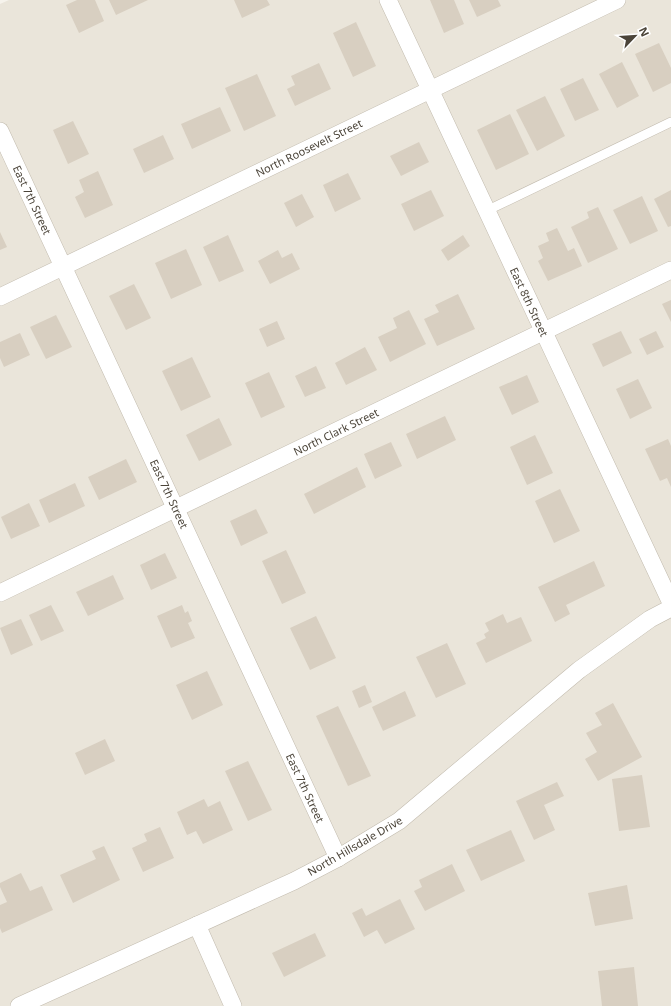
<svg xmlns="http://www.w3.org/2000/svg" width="671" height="1006" viewBox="0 0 671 1006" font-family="'Noto Sans',sans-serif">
<rect width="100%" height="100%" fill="#f6f3ec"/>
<!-- residential -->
<polygon fill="#eae5da" points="9,0 671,0 671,1006 0,1006 0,4"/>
<!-- building -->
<g fill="#d8cfc1">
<polygon points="77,0 95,0 104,21 79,33 66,5"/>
<polygon points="109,0 148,0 116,15"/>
<polygon points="234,0 267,0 270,5 242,18"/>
<polygon points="430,0 454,0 464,24 444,33"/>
<polygon points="469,0 498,0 501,6 477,17"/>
<polygon points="356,22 376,66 353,77 333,33"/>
<polygon points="659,43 671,68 671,83 653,92 635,54"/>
<polygon points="622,62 639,96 617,108 599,74"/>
<polygon points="319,63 331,89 295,106 287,89 295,85 291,76"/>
<polygon points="257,74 276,116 244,131 225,88"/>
<polygon points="583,78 599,110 575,121 560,89"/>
<polygon points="545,96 565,136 537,151 516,110"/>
<polygon points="220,107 231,131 192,149 181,124"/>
<polygon points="510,114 529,154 496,170 477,130"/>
<polygon points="73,121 89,154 68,164 53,130"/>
<polygon points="163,135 174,159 144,173 133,149"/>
<polygon points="419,142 429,162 401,176 390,156"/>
<polygon points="98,171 113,205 85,218 75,197 84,192 79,180"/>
<polygon points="348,173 361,199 335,212 323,185"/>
<polygon points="431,190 444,216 414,231 401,204"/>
<polygon points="671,190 671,226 668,227 654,199"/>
<polygon points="302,194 314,217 296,227 284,203"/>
<polygon points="642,196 658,231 630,244 613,210"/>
<polygon points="598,207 618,249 588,263 571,227 589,218 587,212"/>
<polygon points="557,228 568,251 574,248 582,266 548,281 538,261 543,258 538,246 549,241 546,233"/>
<polygon points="0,232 7,247 0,250"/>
<polygon points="228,235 244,271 219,282 203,247"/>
<polygon points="463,235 470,246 448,261 441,250"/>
<polygon points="186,249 202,285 171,299 155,263"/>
<polygon points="278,250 282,258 292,253 300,269 270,284 258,261"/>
<polygon points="134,284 151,318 126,330 109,296"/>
<polygon points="458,294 475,329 437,346 424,319 439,312 435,305"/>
<polygon points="671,300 671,322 662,304"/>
<polygon points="409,310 426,344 390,362 378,337 397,328 393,318"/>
<polygon points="56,315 72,347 46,359 30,327"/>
<polygon points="277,321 285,339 267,347 259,329"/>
<polygon points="621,331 632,353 603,367 592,344"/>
<polygon points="656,331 664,347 647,355 639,339"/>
<polygon points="20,333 30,355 4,367 0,358 0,342"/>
<polygon points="365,347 377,370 346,385 335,363"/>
<polygon points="192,357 211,397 181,411 162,371"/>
<polygon points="316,366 326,388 305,397 295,376"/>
<polygon points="269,372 285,407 261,418 245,383"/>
<polygon points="527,375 539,402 512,415 499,387"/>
<polygon points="638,379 652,408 630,419 616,389"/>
<polygon points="445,416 456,440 417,459 406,434"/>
<polygon points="219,418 232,445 199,461 186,435"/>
<polygon points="535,435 553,473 527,485 510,447"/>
<polygon points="668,439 671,446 671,487 667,478 660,481 645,449"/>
<polygon points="391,442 402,466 375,479 364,454"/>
<polygon points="126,459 137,482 99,500 88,477"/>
<polygon points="357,467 366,487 314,514 304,494"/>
<polygon points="75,483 85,506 49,523 39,500"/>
<polygon points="560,489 580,531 554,543 535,501"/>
<polygon points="29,503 40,526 11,539 1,517"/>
<polygon points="256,509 268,533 241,546 230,521"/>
<polygon points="286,550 306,593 282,604 262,561"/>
<polygon points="165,553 177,578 151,590 140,565"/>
<polygon points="594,561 605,586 566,605 570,614 555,622 538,587"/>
<polygon points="113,575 124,599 88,616 76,592"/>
<polygon points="51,605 64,631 41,641 29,615"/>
<polygon points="182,605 185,613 188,611 192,621 188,623 195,638 171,648 157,616"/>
<polygon points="503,614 507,623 521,617 532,641 486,663 476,643 486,638 484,634 489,631 485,623"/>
<polygon points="316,616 336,658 310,670 290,628"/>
<polygon points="21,619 33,645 11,655 0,628"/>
<polygon points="447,643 466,684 436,698 416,657"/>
<polygon points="207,671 223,705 192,720 176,685"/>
<polygon points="365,685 372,702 359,708 352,691"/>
<polygon points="405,691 416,716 383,731 372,707"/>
<polygon points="613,703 642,757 598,781 585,759 597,752 586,733 602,725 595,713"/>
<polygon points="338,706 371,776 348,786 316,716"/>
<polygon points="105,739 115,761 85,775 75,753"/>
<polygon points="248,761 272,810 248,821 225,771"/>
<polygon points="642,775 650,827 619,831 612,779"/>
<polygon points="557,782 564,796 544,805 555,830 534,840 516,801"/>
<polygon points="204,799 208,807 220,801 233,830 203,844 196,831 187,835 177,812"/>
<polygon points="160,827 174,858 143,872 132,848 147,841 144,834"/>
<polygon points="511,830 525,861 481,881 466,850"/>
<polygon points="104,846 120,880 73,903 60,875 96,859 92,851"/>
<polygon points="452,864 465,891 425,911 414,891 422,887 419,880"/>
<polygon points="21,873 30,891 42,886 53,910 2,933 0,928 0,905 7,902 0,887 0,883"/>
<polygon points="627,885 633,919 595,926 588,893"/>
<polygon points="400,899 415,929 385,944 377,930 364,937 352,913 362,908 366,916"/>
<polygon points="315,933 326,956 284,977 272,953"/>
<polygon points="634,967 638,1006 602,1006 598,971"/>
</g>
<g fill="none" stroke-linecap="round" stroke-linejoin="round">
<defs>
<polyline id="lane" points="486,211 671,122"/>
<g id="street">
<polyline points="388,0 671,603"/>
<polyline points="0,131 338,858"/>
<polyline points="0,297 617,0"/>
<polyline points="0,593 671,270"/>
<polyline points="197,925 233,1006"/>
<polyline points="19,1006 294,881 338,858 399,821 579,670 650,619 671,608"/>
</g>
</defs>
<!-- lane casing -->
<use href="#lane" stroke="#c2bbae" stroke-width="10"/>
<!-- street casing -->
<use href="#street" stroke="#c2bbae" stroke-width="18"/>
<!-- lane -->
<use href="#lane" stroke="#fff" stroke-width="9"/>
<!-- street -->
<use href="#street" stroke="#fff" stroke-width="17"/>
</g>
<g text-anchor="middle" stroke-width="3" stroke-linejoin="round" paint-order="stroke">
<!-- street labels -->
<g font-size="11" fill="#4b4439" stroke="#fff">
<text transform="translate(309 148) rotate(-26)" y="4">North Roosevelt Street</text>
<text transform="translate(32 200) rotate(65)" y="4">East 7th Street</text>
<text transform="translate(529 302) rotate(65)" y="4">East 8th Street</text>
<text transform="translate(336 432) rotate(-26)" y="4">North Clark Street</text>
<text transform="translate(169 494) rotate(65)" y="4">East 7th Street</text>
<text transform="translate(305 788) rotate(65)" y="4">East 7th Street</text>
<text transform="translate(355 846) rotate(-30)" y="4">North Hillsdale Drive</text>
</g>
</g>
<!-- north arrow -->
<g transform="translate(635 36) rotate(65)" stroke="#ffffff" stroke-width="3" paint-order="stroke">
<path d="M0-3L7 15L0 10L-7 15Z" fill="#4b4439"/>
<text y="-6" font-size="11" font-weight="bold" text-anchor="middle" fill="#4b4439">N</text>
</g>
</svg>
